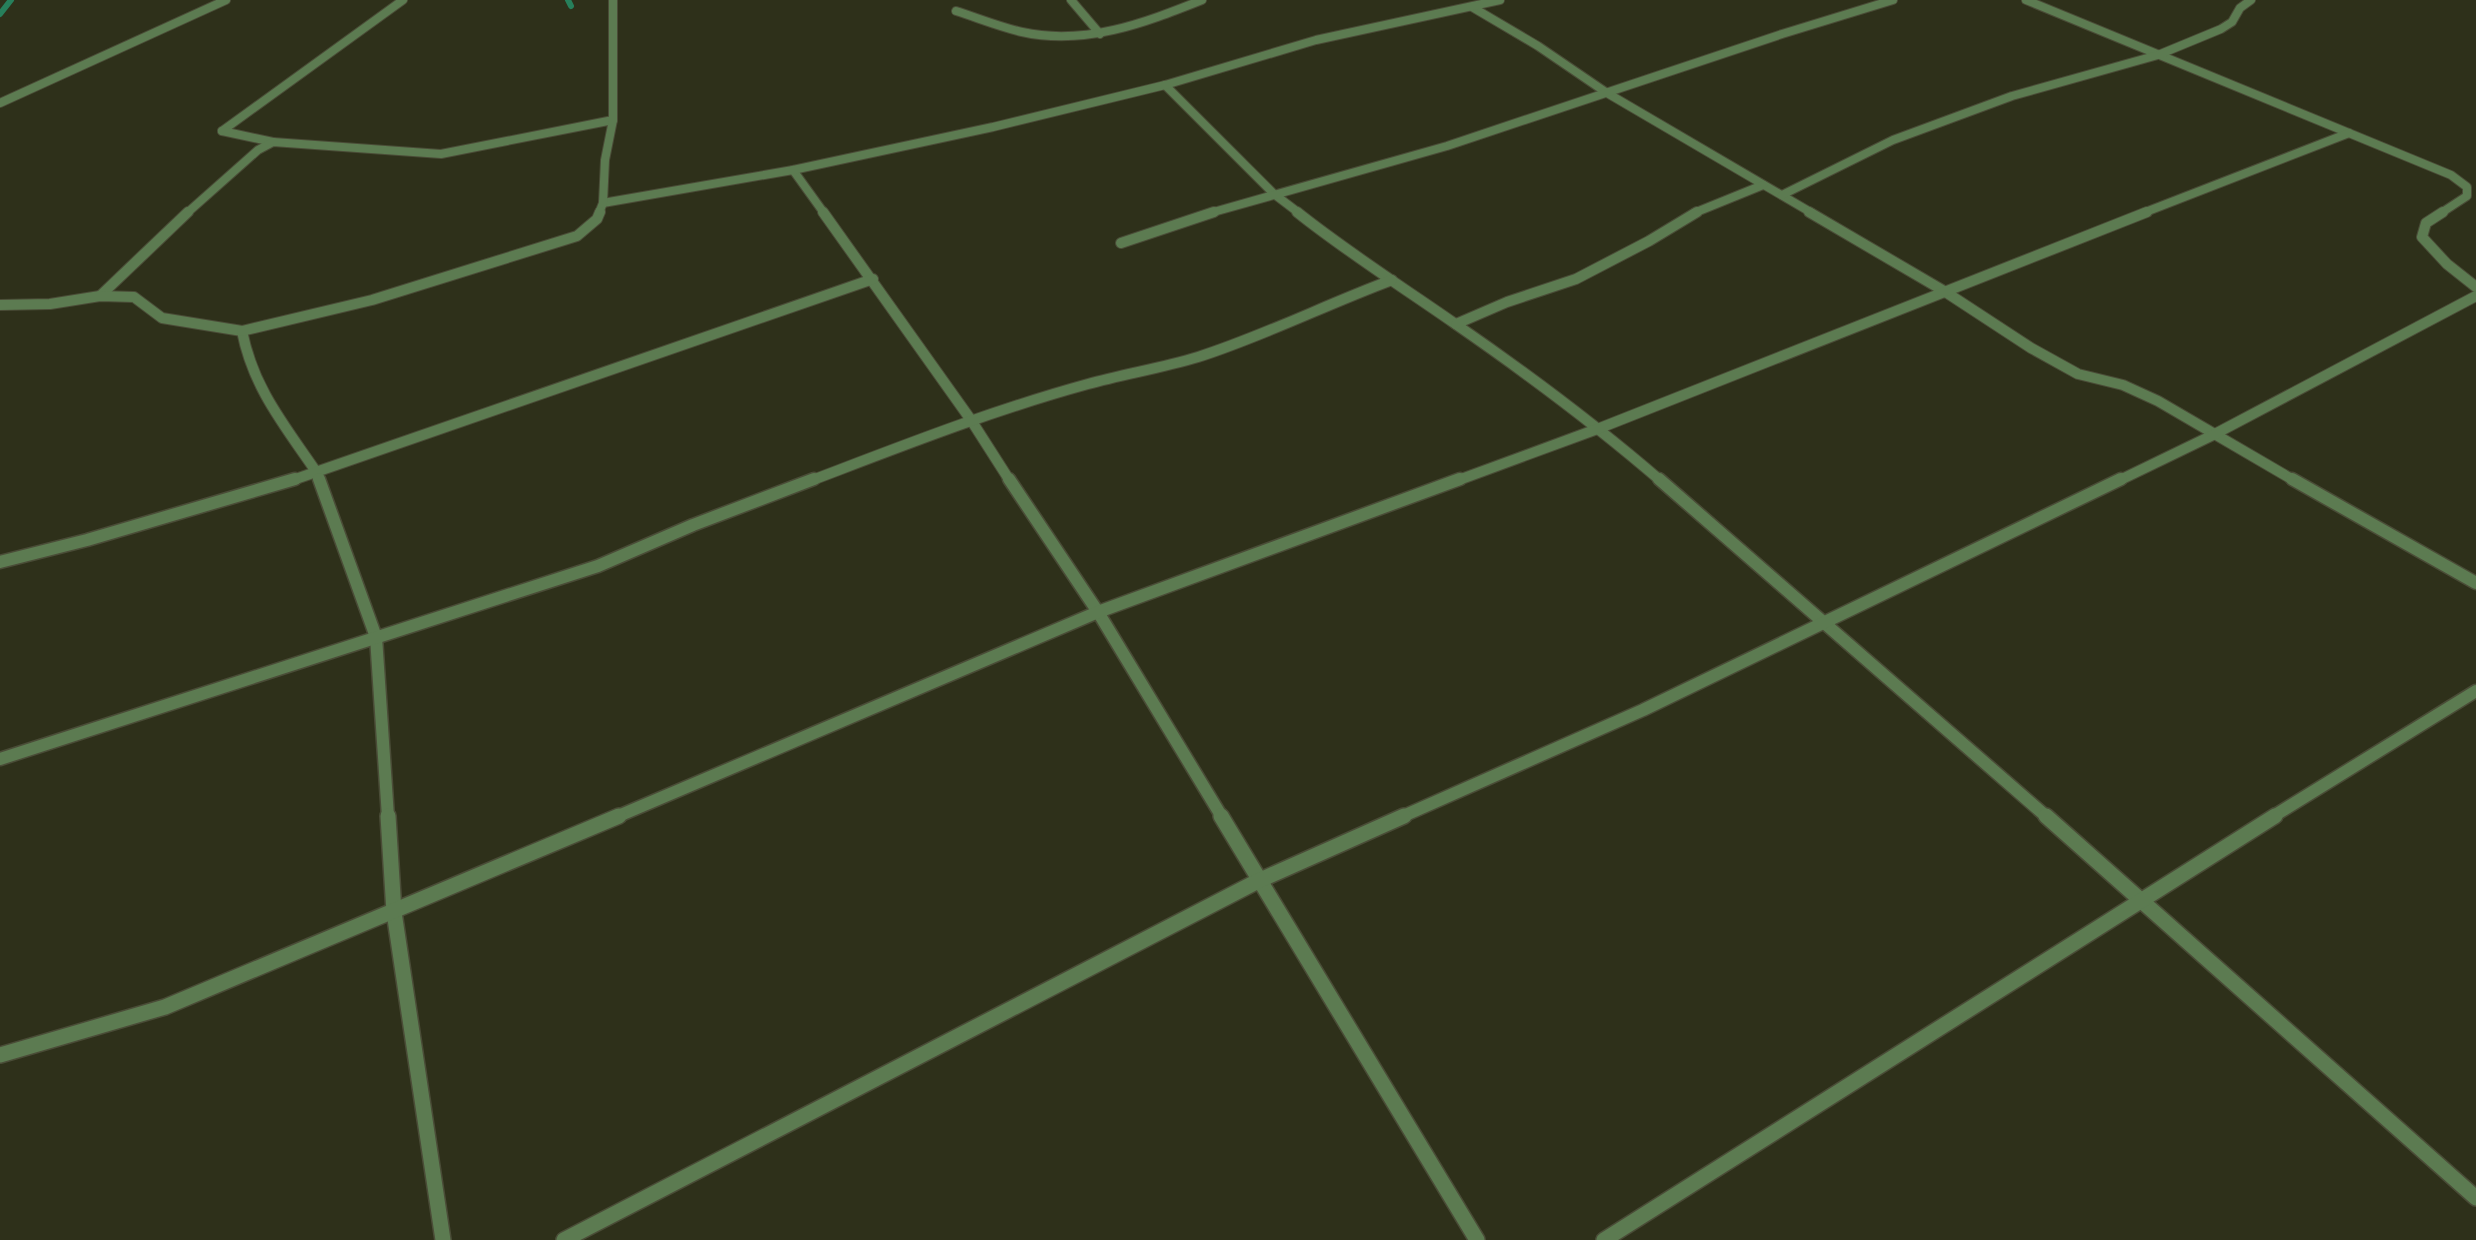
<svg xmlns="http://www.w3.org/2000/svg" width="2476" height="1240" viewBox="0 0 2476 1240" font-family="Ubuntu,sans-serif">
<rect width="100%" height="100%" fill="#2e301a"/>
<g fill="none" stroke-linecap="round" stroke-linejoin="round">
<!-- stream -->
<g stroke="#277f5b" stroke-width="6">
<polyline points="568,0 571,6"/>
<polyline points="0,14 11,0"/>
</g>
<defs>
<g id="minor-far3">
<polyline points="1071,0 1100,34"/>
<polyline points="2026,0 2451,175 2467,187 2467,196 2441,213"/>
<polyline points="1472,7 1538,46 1607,93 1812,213"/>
<path d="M956,11C978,18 1000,27 1022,32C1085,46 1144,23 1202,0"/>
<polyline points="1165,85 1274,194 1299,213"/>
<polyline points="0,103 226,0"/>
<polyline points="222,131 403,0"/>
<polyline points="222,131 273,142"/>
<polyline points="793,170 824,213"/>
<polyline points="1782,195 1893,140 2012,96 2158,55 2221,29 2232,22 2240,8 2251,0"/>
<polyline points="603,203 793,170 993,127 1165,85 1316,40 1500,0"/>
<polyline points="187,213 258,150 273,142 441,154 613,120"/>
<polyline points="599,213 603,203 605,160 613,120 613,0"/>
<polyline points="1210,213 1447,146 1782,34 1893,0"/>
<polyline points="1694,213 1763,185"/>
<polyline points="2143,213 2349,133"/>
</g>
<g id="minor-far2">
<polyline points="823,212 971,420 1010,481"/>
<path d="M1297,212C1347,252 1401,286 1454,323C1525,372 1595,424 1661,481"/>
<polyline points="1809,212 1944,291 2031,348 2078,374 2123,385 2158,401 2295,481"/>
<polyline points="2443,212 2426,223 2422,237 2447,264 2476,287"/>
<polyline points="1121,243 1214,212"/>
<polyline points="100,296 188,212"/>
<path d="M0,305L50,304L100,296L134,297L162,318L242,331C253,388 285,426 317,473L320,481"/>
<polyline points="1456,324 1507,302 1576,279 1649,241 1697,212"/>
<polyline points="242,331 372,300 577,236 597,219 600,212"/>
<polyline points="290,481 873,279"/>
<path d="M810,481C902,446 993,410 1088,384C1124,374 1162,368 1198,357C1264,336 1327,304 1392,280"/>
<polyline points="1456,481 1600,428 2147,212"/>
<polyline points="2118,481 2213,435 2476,296"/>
</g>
<g id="minor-far1">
<polyline points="319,479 376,637 388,817"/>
<polyline points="1009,479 1098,612 1222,817"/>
<polyline points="1659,479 2047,817"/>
<polyline points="2292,479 2476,583"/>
<polyline points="0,562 87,540 295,479"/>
<polyline points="0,759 598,566 693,525 814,479"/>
<polyline points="616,817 1098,612 1460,479"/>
<polyline points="1401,817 1643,710 2121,479"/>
<polyline points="2272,817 2476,691"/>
</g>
<g id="minor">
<polyline points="388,816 394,912 443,1240"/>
<polyline points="1221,816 1477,1240"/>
<polyline points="2046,816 2476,1198"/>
<polyline points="0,1055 165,1007 619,816"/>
<polyline points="564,1240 1258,881 1404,816"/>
<polyline points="1604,1240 2275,816"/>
</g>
</defs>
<!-- minor-far3 casing -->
<use href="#minor-far3" stroke="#4a4c37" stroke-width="10"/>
<!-- minor-far2 casing -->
<use href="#minor-far2" stroke="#4a4c37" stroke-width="12"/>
<!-- minor-far1 casing -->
<use href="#minor-far1" stroke="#4a4c37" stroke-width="15"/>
<!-- minor casing -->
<use href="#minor" stroke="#4a4c37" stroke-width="18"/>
<!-- minor-far3 -->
<use href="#minor-far3" stroke="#5c7b51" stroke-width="8"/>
<!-- minor-far2 -->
<use href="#minor-far2" stroke="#5c7b51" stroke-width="10"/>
<!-- minor-far1 -->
<use href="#minor-far1" stroke="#5c7b51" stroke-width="12"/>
<!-- minor -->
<use href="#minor" stroke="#5c7b51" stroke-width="15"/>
</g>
</svg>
